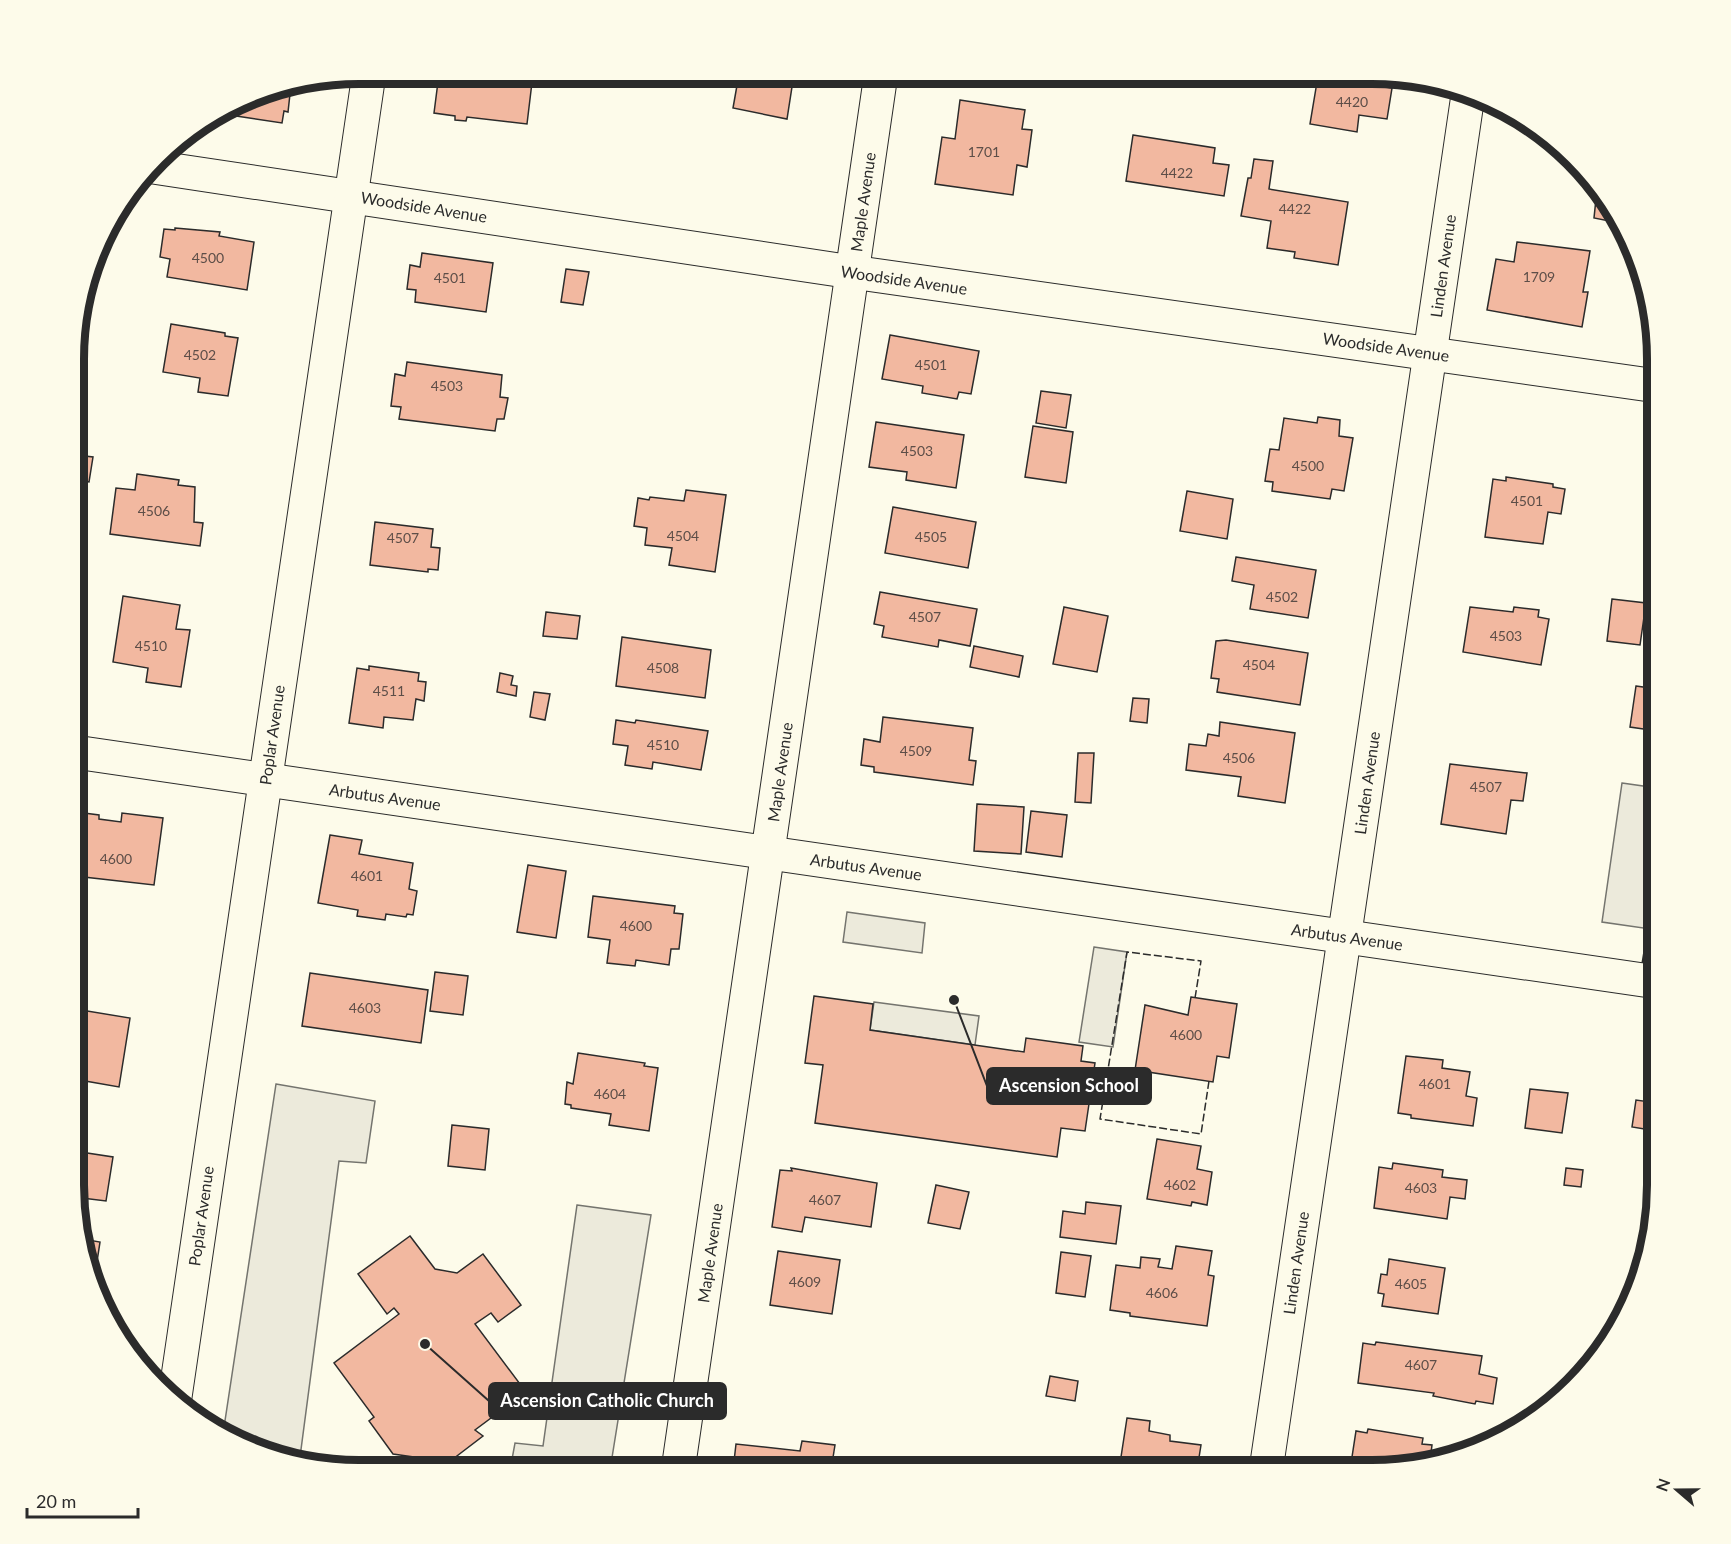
<svg xmlns="http://www.w3.org/2000/svg" width="1731" height="1544" viewBox="0 0 1731 1544" font-family="Lato,sans-serif">
<rect width="100%" height="100%" fill="#fdfbea"/>
<!-- parking -->
<g fill="#eceadb" stroke="#74746e" stroke-width="1.5">
<polygon points="1622,783 1657,788 1657,930 1602,922"/>
<polygon points="847,912 925,923 922,953 843,942"/>
<polygon points="1094,947 1127,952 1113,1047 1079,1042"/>
<polygon points="874,1002 979,1016 975,1045 870,1030"/>
<polygon points="276,1084 375,1101 366,1163 339,1161 300,1457 233,1441 223,1434"/>
<polygon points="577,1205 651,1215 610,1470 510,1470 515,1443 543,1446"/>
</g>
<!-- building -->
<g fill="#f2b8a0" stroke="#2b2b2b" stroke-width="1.5">
<polygon points="439,74 533,74 527,124 467,117 466,121 455,120 455,116 434,113"/>
<polygon points="739,74 794,74 787,119 733,108"/>
<polygon points="1318,76 1392,88 1387,119 1359,115 1357,132 1310,124"/>
<polygon points="291,85 288,112 284,111 282,123 223,114 267,89"/>
<polygon points="960,100 1025,110 1022,129 1032,130 1027,167 1017,165 1013,195 935,184 942,137 955,139"/>
<polygon points="1133,135 1215,148 1213,163 1229,165 1224,196 1126,181"/>
<polygon points="1254,159 1273,161 1269,189 1348,202 1338,265 1294,258 1295,252 1267,248 1271,221 1241,216 1248,178 1251,178"/>
<polygon points="1596,199 1605,201 1619,223 1594,218"/>
<polygon points="175,228 220,232 219,236 254,242 247,290 167,277 170,259 160,257 164,229 175,230"/>
<polygon points="1517,242 1590,251 1583,292 1588,292 1582,327 1487,310 1496,259 1514,262"/>
<polygon points="422,253 493,263 486,312 415,302 416,290 407,289 410,265 420,267"/>
<polygon points="566,269 589,272 583,305 561,302"/>
<polygon points="171,324 225,333 225,336 238,338 228,396 198,392 200,378 163,372"/>
<polygon points="890,335 979,351 971,394 959,392 957,399 922,393 923,386 882,379"/>
<polygon points="407,362 502,375 500,397 508,398 504,419 497,419 495,431 399,419 401,407 391,406 395,374 405,376"/>
<polygon points="1041,391 1071,395 1066,428 1036,423"/>
<polygon points="1318,417 1340,420 1339,436 1353,438 1344,491 1332,489 1330,499 1272,491 1273,482 1265,481 1270,449 1279,450 1284,418 1317,423"/>
<polygon points="876,422 964,435 956,488 906,480 907,472 869,467"/>
<polygon points="1033,426 1073,432 1066,483 1025,477"/>
<polygon points="76,455 93,457 89,482 76,480"/>
<polygon points="137,474 179,480 178,485 195,487 194,522 203,523 200,546 110,534 116,488 135,490"/>
<polygon points="1506,477 1553,484 1553,487 1565,489 1561,514 1548,512 1543,544 1485,537 1493,479 1506,481"/>
<polygon points="686,490 726,495 715,572 669,565 672,548 645,545 647,528 634,526 638,498 649,500 650,497 684,501"/>
<polygon points="1187,491 1233,499 1227,539 1180,531"/>
<polygon points="893,507 976,522 968,568 885,553"/>
<polygon points="375,522 433,529 431,547 440,548 438,570 428,569 428,572 370,565"/>
<polygon points="1236,557 1316,570 1308,618 1250,609 1254,585 1232,581"/>
<polygon points="880,592 977,609 970,646 939,640 938,647 882,637 884,626 874,624"/>
<polygon points="123,596 180,605 176,629 190,630 181,687 146,682 148,668 113,662"/>
<polygon points="1612,599 1646,603 1640,645 1607,641"/>
<polygon points="1649,606 1657,607 1657,642 1645,641"/>
<polygon points="1064,607 1108,616 1097,672 1053,664"/>
<polygon points="1470,607 1513,612 1514,607 1539,610 1538,617 1549,619 1541,665 1463,652"/>
<polygon points="546,612 580,616 577,639 543,636"/>
<polygon points="622,637 711,650 705,698 616,686"/>
<polygon points="1226,640 1308,653 1300,705 1217,692 1219,679 1211,678 1216,641"/>
<polygon points="974,646 1023,656 1019,677 970,667"/>
<polygon points="369,666 419,673 418,681 426,682 424,701 416,699 413,720 384,717 383,728 349,723 357,668 369,670"/>
<polygon points="500,673 513,676 511,685 517,686 516,696 497,692"/>
<polygon points="1636,686 1657,689 1657,731 1630,727"/>
<polygon points="534,692 550,694 545,720 530,717"/>
<polygon points="1133,698 1149,699 1147,723 1130,721"/>
<polygon points="883,717 973,728 969,760 976,761 973,785 874,772 874,767 861,765 864,739 880,742"/>
<polygon points="616,720 635,723 636,720 708,731 701,770 653,762 652,769 625,765 628,746 613,744"/>
<polygon points="1220,722 1295,733 1285,803 1238,796 1241,777 1186,770 1189,744 1206,746 1208,734 1219,736"/>
<polygon points="1078,753 1094,753 1091,803 1075,802"/>
<polygon points="1450,764 1527,773 1523,801 1511,800 1506,834 1441,824"/>
<polygon points="977,804 1024,807 1021,854 974,851"/>
<polygon points="1031,811 1067,815 1062,857 1026,852"/>
<polygon points="84,813 99,815 99,819 121,822 122,813 163,818 154,885 75,876 75,842 78,818 83,819"/>
<polygon points="330,835 362,840 359,854 413,863 409,889 417,891 413,915 407,914 406,917 386,914 385,920 357,916 358,910 318,903"/>
<polygon points="528,865 566,871 556,938 517,932"/>
<polygon points="593,896 675,906 674,913 683,914 679,949 671,949 669,965 636,960 635,966 607,963 610,940 588,937"/>
<polygon points="435,972 468,976 463,1015 430,1011"/>
<polygon points="310,973 428,990 421,1043 302,1026"/>
<polygon points="814,996 873,1004 870,1030 1024,1052 1026,1038 1083,1046 1081,1061 1095,1063 1085,1131 1061,1128 1057,1157 815,1123 823,1065 805,1063"/>
<polygon points="1191,997 1237,1004 1229,1058 1217,1056 1213,1082 1135,1070 1145,1005 1188,1015"/>
<polygon points="75,1009 130,1018 119,1087 74,1079"/>
<polygon points="578,1053 645,1063 644,1066 658,1068 649,1131 609,1125 611,1114 571,1108 571,1105 565,1104 567,1082 573,1084"/>
<polygon points="1406,1056 1443,1060 1442,1068 1470,1072 1466,1096 1477,1098 1473,1126 1411,1118 1411,1115 1398,1113"/>
<polygon points="1530,1089 1568,1093 1562,1133 1525,1128"/>
<polygon points="1657,1099 1657,1131 1632,1127 1636,1100 1657,1103"/>
<polygon points="452,1125 489,1129 485,1170 448,1166"/>
<polygon points="1157,1139 1201,1146 1197,1169 1212,1172 1207,1205 1192,1202 1191,1206 1147,1199"/>
<polygon points="74,1151 113,1157 106,1201 74,1197"/>
<polygon points="1393,1163 1443,1170 1442,1177 1467,1180 1465,1199 1450,1197 1447,1219 1374,1208 1379,1167 1392,1169"/>
<polygon points="791,1168 877,1183 871,1227 805,1217 802,1232 772,1227 780,1170 792,1171"/>
<polygon points="1566,1168 1583,1170 1581,1187 1564,1185"/>
<polygon points="936,1185 969,1192 960,1229 928,1223"/>
<polygon points="1086,1202 1121,1206 1116,1244 1060,1237 1063,1211 1085,1214"/>
<polygon points="81,1234 89,1236 88,1240 100,1242 94,1281"/>
<polygon points="410,1236 435,1269 457,1273 483,1254 521,1305 498,1322 491,1313 475,1324 526,1392 475,1430 483,1436 449,1462 393,1454 369,1421 374,1417 334,1363 399,1314 394,1308 387,1314 358,1274"/>
<polygon points="1176,1246 1212,1251 1208,1275 1214,1276 1207,1326 1130,1316 1130,1313 1110,1310 1116,1265 1140,1268 1141,1257 1160,1259 1158,1267 1172,1269"/>
<polygon points="778,1251 840,1260 832,1314 770,1305"/>
<polygon points="1061,1252 1091,1256 1085,1297 1056,1293"/>
<polygon points="1389,1259 1445,1268 1438,1314 1382,1306 1384,1294 1378,1293 1381,1274 1387,1275"/>
<polygon points="1376,1342 1482,1356 1479,1374 1497,1378 1493,1404 1476,1401 1475,1404 1433,1396 1434,1393 1358,1383 1363,1343 1375,1345"/>
<polygon points="1050,1376 1078,1381 1075,1401 1046,1396"/>
<polygon points="1127,1418 1150,1421 1149,1431 1170,1435 1170,1441 1201,1445 1197,1470 1119,1470"/>
<polygon points="1368,1429 1423,1438 1422,1444 1432,1445 1430,1461 1390,1470 1350,1470 1356,1431 1367,1433"/>
<polygon points="1491,1430 1507,1433 1489,1444"/>
<polygon points="802,1441 835,1445 831,1470 733,1470 736,1444 800,1451"/>
</g>
<g fill="none" stroke-linecap="round" stroke-linejoin="round">
<defs>
<polyline id="service" points="1648,981 1657,927"/>
<g id="minor">
<polyline points="153,167 852,272 1657,386"/>
<polyline points="75,752 1657,982"/>
<polyline points="175,1397 369,74"/>
<polyline points="678,1470 881,74"/>
<polyline points="1266,1470 1468,95"/>
</g>
</defs>
<!-- service casing -->
<use href="#service" stroke="#2b2b2b" stroke-width="19"/>
<!-- minor casing -->
<use href="#minor" stroke="#2b2b2b" stroke-width="35"/>
<!-- service -->
<use href="#service" stroke="#fdfbea" stroke-width="16"/>
<!-- minor -->
<use href="#minor" stroke="#fdfbea" stroke-width="33"/>
<!-- fence -->
<polyline stroke="#2b2b2b" stroke-width="1.5" stroke-dasharray="8 3" stroke-linecap="butt" points="1195,998 1201,961 1127,952 1100,1119 1201,1134 1209,1081"/>
</g>
<g text-anchor="middle" stroke-width="4.5" stroke-linejoin="round" paint-order="stroke">
<!-- number labels -->
<g font-size="14" fill="#5d4e48">
<text x="1352" y="107">4420</text>
<text x="984" y="157">1701</text>
<text x="1177" y="178">4422</text>
<text x="1295" y="214">4422</text>
<text x="208" y="263">4500</text>
<text x="1539" y="282">1709</text>
<text x="450" y="283">4501</text>
<text x="200" y="360">4502</text>
<text x="931" y="370">4501</text>
<text x="447" y="391">4503</text>
<text x="917" y="456">4503</text>
<text x="1308" y="471">4500</text>
<text x="1527" y="506">4501</text>
<text x="154" y="516">4506</text>
<text x="683" y="541">4504</text>
<text x="931" y="542">4505</text>
<text x="403" y="543">4507</text>
<text x="1282" y="602">4502</text>
<text x="925" y="622">4507</text>
<text x="1506" y="641">4503</text>
<text x="151" y="651">4510</text>
<text x="1259" y="670">4504</text>
<text x="663" y="673">4508</text>
<text x="389" y="696">4511</text>
<text x="663" y="750">4510</text>
<text x="916" y="756">4509</text>
<text x="1239" y="763">4506</text>
<text x="1486" y="792">4507</text>
<text x="116" y="864">4600</text>
<text x="367" y="881">4601</text>
<text x="636" y="931">4600</text>
<text x="365" y="1013">4603</text>
<text x="1186" y="1040">4600</text>
<text x="1435" y="1089">4601</text>
<text x="610" y="1099">4604</text>
<text x="1180" y="1190">4602</text>
<text x="1421" y="1193">4603</text>
<text x="825" y="1205">4607</text>
<text x="805" y="1287">4609</text>
<text x="1411" y="1289">4605</text>
<text x="1162" y="1298">4606</text>
<text x="1421" y="1370">4607</text>
</g>
<!-- street labels -->
<g font-size="16" fill="#2b2b2b" stroke="#fdfbea">
<text transform="translate(863 202) rotate(-82)" y="6">Maple Avenue</text>
<text transform="translate(424 207) rotate(9)" y="6">Woodside Avenue</text>
<text transform="translate(1443 266) rotate(-82)" y="6">Linden Avenue</text>
<text transform="translate(904 280) rotate(8)" y="6">Woodside Avenue</text>
<text transform="translate(1386 347) rotate(8)" y="6">Woodside Avenue</text>
<text transform="translate(272 735) rotate(-82)" y="6">Poplar Avenue</text>
<text transform="translate(780 772) rotate(-82)" y="6">Maple Avenue</text>
<text transform="translate(1367 783) rotate(-82)" y="6">Linden Avenue</text>
<text transform="translate(385 797) rotate(8)" y="6">Arbutus Avenue</text>
<text transform="translate(866 867) rotate(8)" y="6">Arbutus Avenue</text>
<text transform="translate(1347 937) rotate(8)" y="6">Arbutus Avenue</text>
<text transform="translate(201 1216) rotate(-82)" y="6">Poplar Avenue</text>
<text transform="translate(710 1253) rotate(-82)" y="6">Maple Avenue</text>
<text transform="translate(1296 1263) rotate(-82)" y="6">Linden Avenue</text>
</g>
</g>
<!-- crop -->
<path d="M0 0H1731V1544H0ZM359 84H1372A275 275 0 0 1 1647 359V1185A275 275 0 0 1 1372 1460H359A275 275 0 0 1 84 1185V359A275 275 0 0 1 359 84Z" fill="#fdfbea" fill-rule="evenodd"/>
<path fill="none" stroke="#2b2b2b" stroke-width="8" d="M359 84H1372A275 275 0 0 1 1647 359V1185A275 275 0 0 1 1372 1460H359A275 275 0 0 1 84 1185V359A275 275 0 0 1 359 84Z"/>
<!-- callouts -->
<path fill="none" stroke="#2b2b2b" stroke-width="2" d="M954 1000L987 1086M425 1344L489 1401"/>
<g fill="#2b2b2b" stroke="#fdfbea" stroke-width="2">
<circle cx="954" cy="1000" r="6"/>
<circle cx="425" cy="1344" r="6"/>
</g>
<g fill="#2b2b2b" stroke="#2b2b2b" stroke-width="2">
<rect x="987" y="1068" width="164" height="36" rx="6"/>
<rect x="489" y="1383" width="237" height="36" rx="6"/>
</g>
<g font-size="18" text-anchor="middle" font-weight="bold" fill="#fff">
<text x="1069" y="1092">Ascension School</text>
<text x="607" y="1407">Ascension Catholic Church</text>
</g>
<!-- north arrow -->
<g transform="translate(1677 1490) rotate(290)" stroke="#fdfbea" stroke-width="4.5" paint-order="stroke">
<path d="M0-4.5L10 22L0 15L-10 22Z" fill="#2b2b2b"/>
<text y="-9" font-size="16" font-weight="bold" text-anchor="middle" fill="#2b2b2b">N</text>
</g>
<!-- scale -->
<path d="M27 1508v9h111v-9" fill="none" stroke="#2b2b2b" stroke-width="3"/>
<text x="36" y="1508" font-size="18" fill="#2b2b2b" stroke="#fdfbea" stroke-width="4.5" paint-order="stroke">20 m</text>
</svg>
